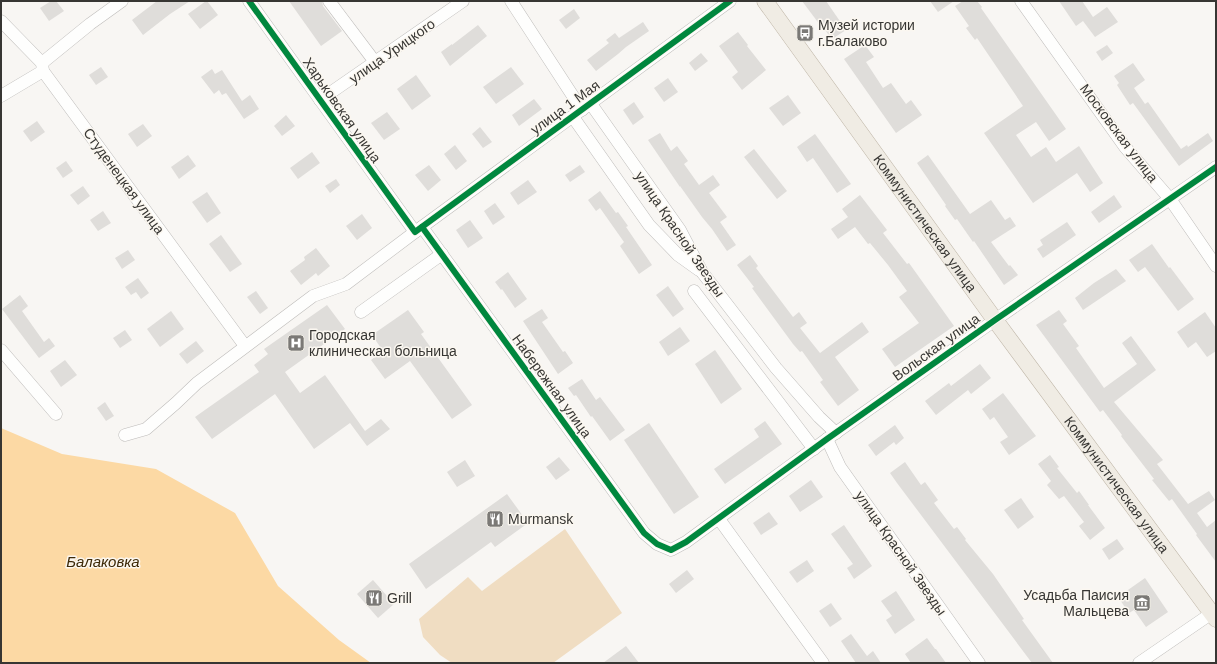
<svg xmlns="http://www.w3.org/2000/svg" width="1217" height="664" viewBox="0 0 1217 664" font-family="Arial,sans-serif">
<rect width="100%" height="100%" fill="#f8f6f3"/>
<!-- green -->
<polygon fill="#f0ddc2" points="565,529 622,613 553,663 452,663 440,655 423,637 419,619 468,577 482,591"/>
<!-- water -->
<polygon fill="#fcd9a4" points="1,428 62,454 156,469 235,513 278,586 339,640 371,663 1,663"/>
<!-- building -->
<g fill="#dfddda">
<polygon points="51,1 56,1 64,11 49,21 40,8"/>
<polygon points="157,1 190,1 170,14 143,35 132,20"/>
<polygon points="206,1 207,1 218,15 200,29 188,14"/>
<polygon points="289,1 322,1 323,6 342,31 321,46"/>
<polygon points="802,1 826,1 846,30 832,39 821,25 820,25"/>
<polygon points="930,1 954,1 938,12"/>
<polygon points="963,1 977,1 982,7 981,8 1066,129 1049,141 1036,122 1016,135 1031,157 1046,147 1056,162 1079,146 1103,183 1090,192 1077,173 1033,203 984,133 1023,106 977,38 975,40 966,28 969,26 955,6"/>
<polygon points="1059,1 1082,1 1093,17 1107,7 1118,22 1095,37 1083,21 1076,26"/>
<polygon points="574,9 580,18 566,29 559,20"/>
<polygon points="643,22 649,31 626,47 618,54 596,71 587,60 609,43 606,40 615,33 619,38"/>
<polygon points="478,25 487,36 450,66 441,52 452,44 452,45"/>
<polygon points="738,32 748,45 747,46 766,70 742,90 732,77 738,72 719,46"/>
<polygon points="865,45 874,57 866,62 883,88 891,83 906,104 911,100 922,115 896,133 844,59"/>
<polygon points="1107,45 1113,53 1102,61 1096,52"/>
<polygon points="701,53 708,61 695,71 689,63"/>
<polygon points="1133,63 1145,80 1134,88 1145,104 1148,102 1181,149 1187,145 1188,147 1208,133 1213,141 1179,166 1133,103 1130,105 1117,85 1119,83 1114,76"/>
<polygon points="101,67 108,77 96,85 89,75"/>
<polygon points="511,67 524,84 496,104 483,87"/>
<polygon points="212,69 215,74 222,70 242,101 250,95 259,109 244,119 226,93 222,95 219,90 214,94 201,77"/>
<polygon points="416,75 431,96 412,110 397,89"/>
<polygon points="668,78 678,92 664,102 654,88"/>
<polygon points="788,95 801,113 783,126 769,108"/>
<polygon points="534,99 542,109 519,126 512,115"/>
<polygon points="634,102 644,117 633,125 623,110"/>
<polygon points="387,112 400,129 384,140 371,123"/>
<polygon points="286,115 295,126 282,136 274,126"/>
<polygon points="37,121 45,132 31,142 23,131"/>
<polygon points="143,124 152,136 137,147 128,134"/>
<polygon points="480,127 492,142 483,148 472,134"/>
<polygon points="660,133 671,151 677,146 688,161 684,164 699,185 713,175 720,185 709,193 727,217 720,222 736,245 727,251 712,229 702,217 680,186 680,187 648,140"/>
<polygon points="815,134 851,184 837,193 813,158 807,162 797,147"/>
<polygon points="455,145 467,161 456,170 444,154"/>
<polygon points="754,149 787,191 777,199 744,157"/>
<polygon points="312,152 320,163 298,179 290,168"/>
<polygon points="188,155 196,166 179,179 171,167"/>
<polygon points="928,155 970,214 991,200 1005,220 1010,217 1016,226 991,242 1009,266 1010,265 1018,275 1004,285 974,241 973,242 957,219 955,220 945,206 946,205 917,163"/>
<polygon points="66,161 73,171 63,178 56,168"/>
<polygon points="429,165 441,180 428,191 415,175"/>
<polygon points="580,165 585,172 570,182 565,175"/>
<polygon points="336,179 340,185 330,193 325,186"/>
<polygon points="528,180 537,192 518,205 510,193"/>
<polygon points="83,186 90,196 78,205 70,195"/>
<polygon points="600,191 616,213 618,212 628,226 626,227 652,265 639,274 620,246 624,242 600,208 596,211 588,200"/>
<polygon points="207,192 221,213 207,223 192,202"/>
<polygon points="860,195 887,230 883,233 907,264 909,263 954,326 895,367 882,349 919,323 899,297 907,291 888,265 870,243 868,244 855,227 838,239 831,229 848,217 842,209"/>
<polygon points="1114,195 1122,207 1099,223 1091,212"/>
<polygon points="495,203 505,217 493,225 484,211"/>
<polygon points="103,211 111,223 98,231 90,220"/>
<polygon points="362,214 372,228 357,240 346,226"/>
<polygon points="470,220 483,238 468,248 456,230"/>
<polygon points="1067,222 1076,235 1043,258 1037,249 1043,245 1040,240"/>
<polygon points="221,235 242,264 230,272 209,244"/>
<polygon points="1152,244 1169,268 1170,267 1194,299 1178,311 1145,267 1138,272 1129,260"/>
<polygon points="316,248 330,266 318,276 316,273 301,285 290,271 305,260 304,257"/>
<polygon points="128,250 135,260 122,269 115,258"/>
<polygon points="750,255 758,266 756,268 793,317 799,312 807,323 800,328 820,353 862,322 869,332 835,357 859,390 838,406 820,382 823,380 802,351 800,352 793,344 752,288 754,287 737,265"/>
<polygon points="1116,269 1126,281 1083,310 1075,298 1094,283"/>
<polygon points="508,272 527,299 515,308 502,289 501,290 495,282"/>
<polygon points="138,278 149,293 141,299 136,292 131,295 125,287"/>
<polygon points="668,286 684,309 673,317 656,295"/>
<polygon points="256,291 268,308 260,314 247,297"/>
<polygon points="20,295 28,306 22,311 44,342 49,338 55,346 39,358 2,309"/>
<polygon points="327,305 345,329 285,372 300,393 325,375 365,431 381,419 390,429 367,446 350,423 314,449 275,394 212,439 195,417 259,372 254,365 268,354 264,349"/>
<polygon points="542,309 548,318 542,322 563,352 565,351 573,363 558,374 523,321"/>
<polygon points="408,310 424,332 421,334 472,405 452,419 410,361 385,379 371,360 383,351 372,335"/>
<polygon points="1059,310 1067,321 1063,324 1079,346 1076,348 1104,388 1137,364 1122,343 1131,336 1156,370 1114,402 1163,460 1157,464 1188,504 1209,491 1215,500 1197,513 1207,527 1216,520 1216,562 1196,535 1197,534 1172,499 1169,501 1152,480 1154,479 1121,436 1122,435 1103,410 1100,412 1036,325"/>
<polygon points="171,311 184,329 160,347 147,329"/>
<polygon points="1205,312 1216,328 1216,351 1207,357 1196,342 1188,348 1177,332"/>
<polygon points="680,327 690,341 668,356 659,342"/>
<polygon points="125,330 132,340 120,348 113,338"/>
<polygon points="196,341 204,351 187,364 179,354"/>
<polygon points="715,350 742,389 721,404 695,364"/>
<polygon points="65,360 77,375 61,387 50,371"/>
<polygon points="980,364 991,378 971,394 968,390 936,415 925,401 949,383 951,386"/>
<polygon points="582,379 596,400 600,397 625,430 610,441 592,416 591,417 576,395 574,396 568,388"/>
<polygon points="1003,393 1036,436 1009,455 1000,442 1008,437 994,417 990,420 982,409"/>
<polygon points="105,402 114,416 106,421 97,408"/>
<polygon points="765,421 782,444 725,484 714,469 759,437 754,429"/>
<polygon points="649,423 699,497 674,514 624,440"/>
<polygon points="895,425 904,438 896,445 894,442 876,456 868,445"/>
<polygon points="1050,455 1059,467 1057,468 1077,493 1079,491 1089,505 1088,505 1105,528 1090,540 1079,526 1084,522 1064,496 1059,499 1047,485 1051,481 1038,464"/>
<polygon points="559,457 570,470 556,480 546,467"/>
<polygon points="465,460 475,476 457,487 447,472"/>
<polygon points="905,462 921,485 925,482 938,500 934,503 954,529 957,527 966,539 965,540 993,574 1024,619 1022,620 1053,663 1032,663 897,483 890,473"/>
<polygon points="811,480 823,497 800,512 789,496"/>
<polygon points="507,494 528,523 495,547 491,542 426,589 409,564"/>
<polygon points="1021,498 1034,517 1018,529 1004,510"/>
<polygon points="769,512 778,524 761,535 753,523"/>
<polygon points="844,525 872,566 854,579 847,568 853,564 831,534"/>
<polygon points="1117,539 1124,549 1109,560 1102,549"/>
<polygon points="807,560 814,571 797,583 789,572"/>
<polygon points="687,570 694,579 676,593 669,584"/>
<polygon points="1145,578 1168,612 1146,627 1134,610 1129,613 1118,597"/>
<polygon points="373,580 394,604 378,618 357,594"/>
<polygon points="896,591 915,620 895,634 886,620 892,616 881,601"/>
<polygon points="831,603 842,619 830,627 819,611"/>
<polygon points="851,634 867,656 873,651 881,663 856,663 841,641"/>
<polygon points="927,638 935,649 936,649 946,663 911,663 905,654"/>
<polygon points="626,646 639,663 603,663"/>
</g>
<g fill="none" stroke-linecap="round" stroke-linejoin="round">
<defs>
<g id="minor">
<polyline points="249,1 415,232"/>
<polyline points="329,1 375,62"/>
<polyline points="511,1 582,110"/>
<polyline points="1021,1 1125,147 1170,199 1216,266"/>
<polyline points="1,21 42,63 43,71 245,346"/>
<polyline points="42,63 90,24 122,1"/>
<polyline points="1,96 43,71"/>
<polyline points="320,100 463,1"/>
<polyline points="591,104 680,230 702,272 776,368 819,417 836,433"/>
<polyline points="573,117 649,225 678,255 699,270"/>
<polyline points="422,227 644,533 657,544 671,550 686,542 827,439 995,320 1216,167"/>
<polyline points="694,291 814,449"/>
<polyline points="361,312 442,254"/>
<polyline points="1,350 56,414"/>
<polyline points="125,435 146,429 176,403 197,383 313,296 346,284 415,232 730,1"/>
<polyline points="827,439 840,467 979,663"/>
<polyline points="719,519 823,663"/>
<polyline points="1139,663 1212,613"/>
</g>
<g id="major">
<path id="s1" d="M765,1L995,320L1216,619"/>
</g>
</defs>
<!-- minor casing -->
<use href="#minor" stroke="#bebcba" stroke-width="13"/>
<!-- major casing -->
<use href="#major" stroke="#beb5a6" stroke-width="17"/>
<!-- minor -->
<use href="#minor" stroke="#fefefd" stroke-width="12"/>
<!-- major -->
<use href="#major" stroke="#f0ece4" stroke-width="16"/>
<defs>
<g id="cycleway">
<polyline points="249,1 415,232 730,1"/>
<polyline points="422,227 644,533 657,544 671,550 686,542 827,439 995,320 1216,167"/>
</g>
</defs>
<!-- cycleway casing -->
<use href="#cycleway" stroke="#fbf7f0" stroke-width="8"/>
<!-- cycleway -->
<use href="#cycleway" stroke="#00873e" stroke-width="6"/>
</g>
<!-- icons -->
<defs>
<symbol id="bus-square" viewBox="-11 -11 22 22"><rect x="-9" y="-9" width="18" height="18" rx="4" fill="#7b7976" stroke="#fbf7f0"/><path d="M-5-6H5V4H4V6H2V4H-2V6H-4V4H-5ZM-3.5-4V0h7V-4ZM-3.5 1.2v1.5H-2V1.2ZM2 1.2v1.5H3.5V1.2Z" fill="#fff"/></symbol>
<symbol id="hospital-square" viewBox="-11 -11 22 22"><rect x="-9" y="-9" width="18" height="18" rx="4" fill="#7b7976" stroke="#fbf7f0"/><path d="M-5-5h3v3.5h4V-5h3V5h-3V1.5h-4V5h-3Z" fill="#fff"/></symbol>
<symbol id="restaurant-square" viewBox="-11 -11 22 22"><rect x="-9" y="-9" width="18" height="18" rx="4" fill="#7b7976" stroke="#fbf7f0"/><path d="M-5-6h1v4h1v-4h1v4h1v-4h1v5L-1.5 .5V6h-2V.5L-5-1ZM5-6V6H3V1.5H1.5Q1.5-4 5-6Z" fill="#fff"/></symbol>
<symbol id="museum-square" viewBox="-11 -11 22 22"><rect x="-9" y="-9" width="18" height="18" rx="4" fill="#7b7976" stroke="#fbf7f0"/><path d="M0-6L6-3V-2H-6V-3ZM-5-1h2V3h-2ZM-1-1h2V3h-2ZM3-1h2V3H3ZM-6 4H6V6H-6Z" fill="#fff"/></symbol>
</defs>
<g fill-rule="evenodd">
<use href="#bus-square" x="795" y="23" width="20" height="20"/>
<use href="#hospital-square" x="286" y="333" width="20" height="20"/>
<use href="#restaurant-square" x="485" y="509" width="20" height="20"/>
<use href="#restaurant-square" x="364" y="588" width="20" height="20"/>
<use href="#museum-square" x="1132" y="593" width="20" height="20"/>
</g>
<g text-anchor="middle" stroke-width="3" stroke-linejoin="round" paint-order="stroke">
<!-- poi labels -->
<g font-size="14" fill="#373633" stroke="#fbf7f0" text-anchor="start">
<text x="818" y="30">Музей истории<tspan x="818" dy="16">г.Балаково</tspan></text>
<text x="309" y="340">Городская<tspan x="309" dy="16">клиническая больница</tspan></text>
<text x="508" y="524">Murmansk</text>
<text x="1129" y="600" text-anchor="end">Усадьба Паисия<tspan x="1129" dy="16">Мальцева</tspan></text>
<text x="387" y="603">Grill</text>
</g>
<!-- street labels -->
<g font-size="14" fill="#373633" stroke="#fbf7f0">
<text transform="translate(392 51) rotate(-35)" y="5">улица Урицкого</text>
<text transform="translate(565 107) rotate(-36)" y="5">улица 1 Мая</text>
<text transform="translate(342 110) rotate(55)" y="5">Харьковская улица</text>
<text transform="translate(1119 133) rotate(53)" y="5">Московская улица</text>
<text transform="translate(124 181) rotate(54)" y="5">Студенецкая улица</text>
<text dy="5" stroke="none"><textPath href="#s1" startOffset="274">Коммунистическая улица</textPath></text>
<text transform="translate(680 234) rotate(56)" y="5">улица Красной Звезды</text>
<text transform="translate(936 347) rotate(-36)" y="5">Вольская улица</text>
<text transform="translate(552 386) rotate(54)" y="5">Набережная улица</text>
<text dy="5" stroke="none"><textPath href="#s1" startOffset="598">Коммунистическая улица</textPath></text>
<text transform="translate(901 553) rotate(55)" y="5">улица Красной Звезды</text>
</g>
<!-- water labels -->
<g font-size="15" font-style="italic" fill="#3e2a08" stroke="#fbf7f0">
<text x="103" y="567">Балаковка</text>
</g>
</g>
<!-- border -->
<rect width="1217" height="664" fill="none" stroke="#373633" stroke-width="4"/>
</svg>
